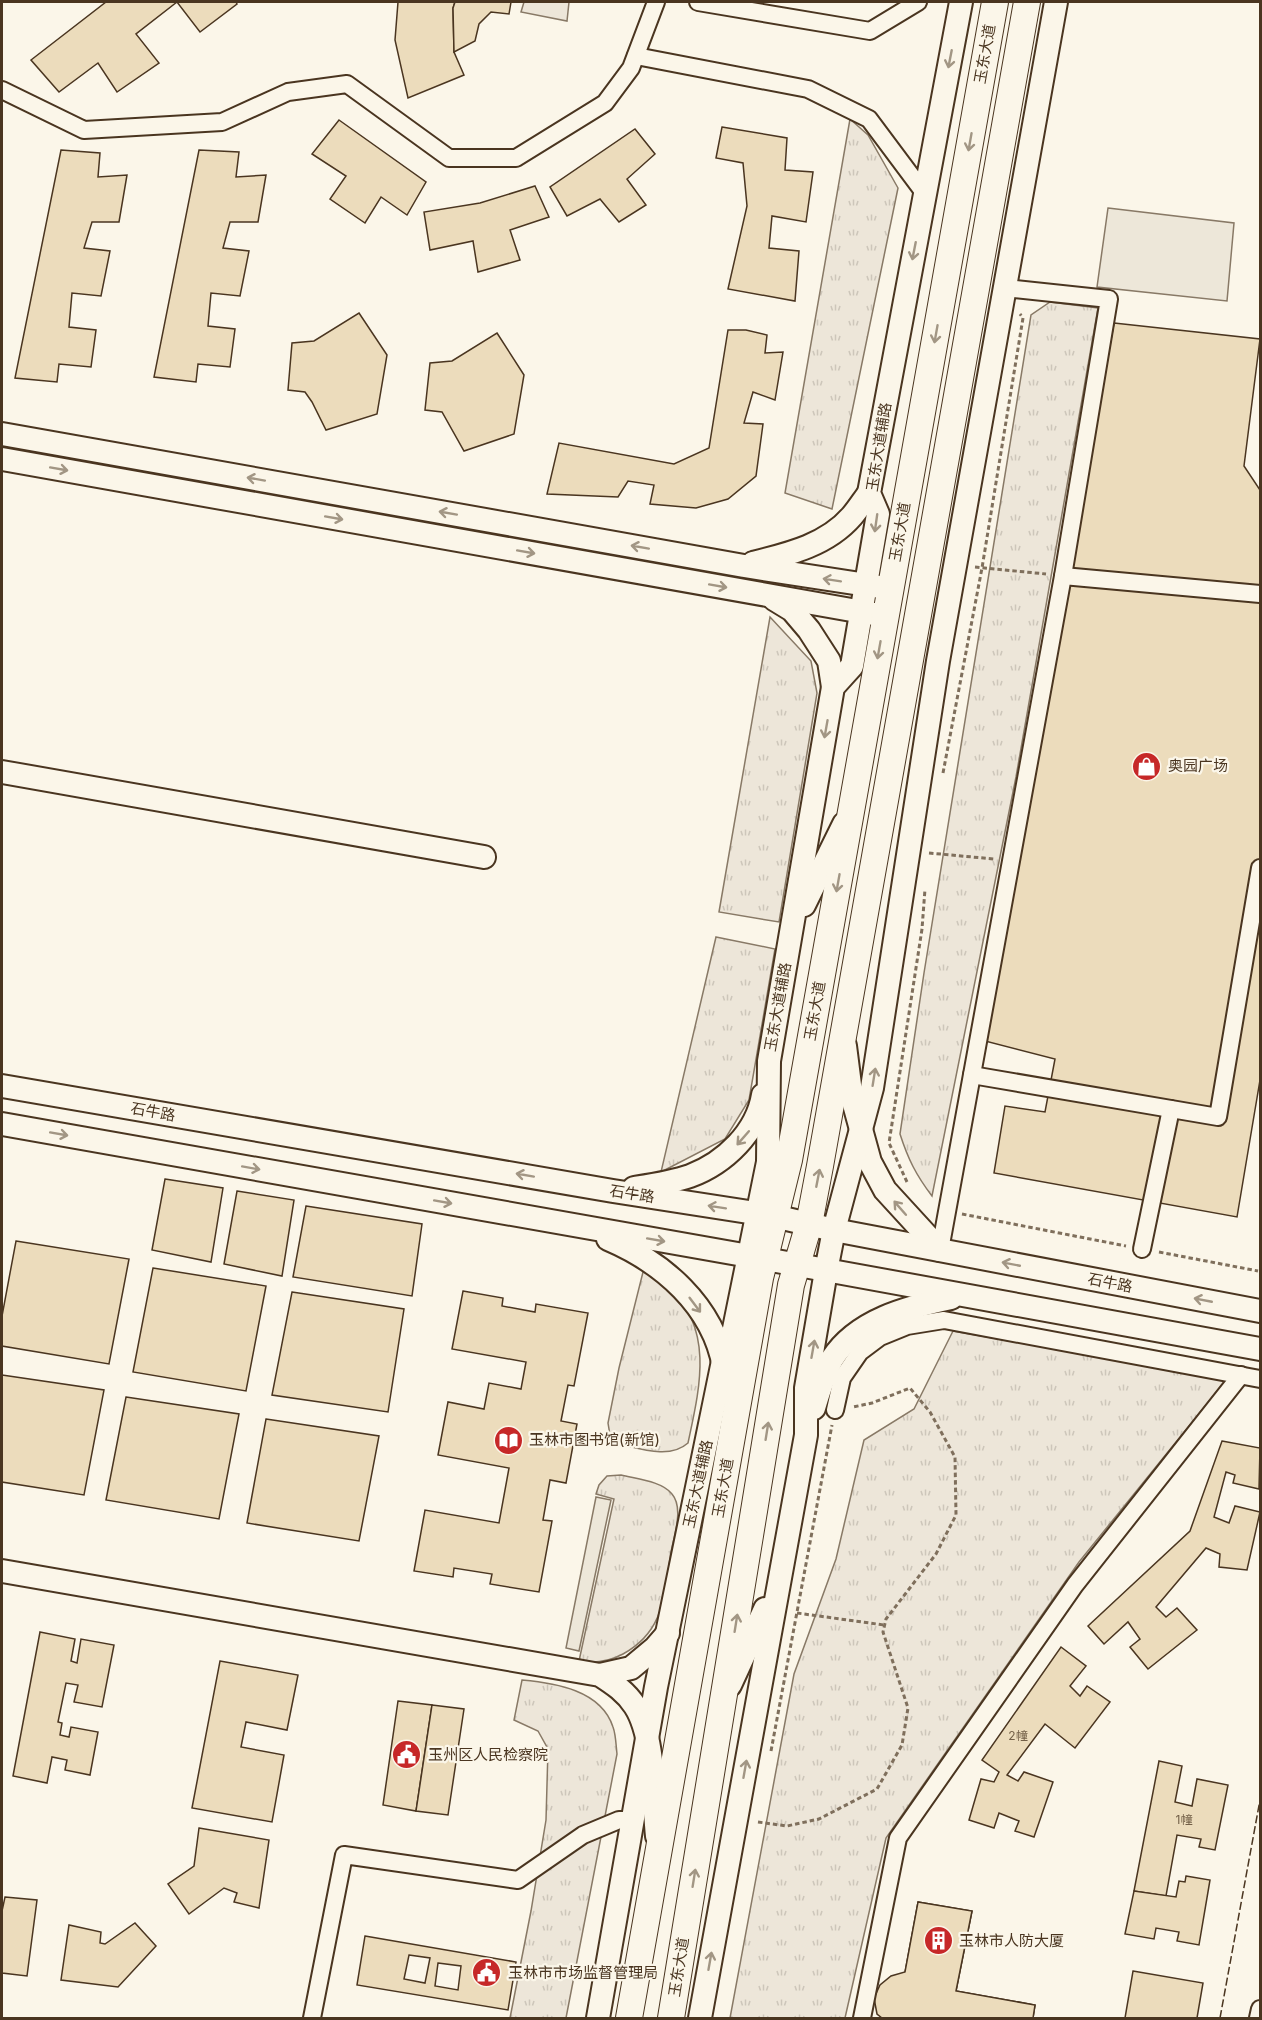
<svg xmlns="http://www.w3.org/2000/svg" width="1262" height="2020" viewBox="0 0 1262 2020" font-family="Inter,'Noto Sans SC',sans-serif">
<defs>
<pattern id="grass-tufts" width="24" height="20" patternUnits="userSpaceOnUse" patternTransform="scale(1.5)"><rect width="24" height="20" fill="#ede6d9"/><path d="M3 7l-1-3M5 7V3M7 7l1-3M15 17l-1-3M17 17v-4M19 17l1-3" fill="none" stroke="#cdc6ba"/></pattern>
</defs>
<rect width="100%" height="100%" fill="#fbf6e9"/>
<!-- grass -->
<g fill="url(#grass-tufts)" stroke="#887966" stroke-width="1.5">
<polygon points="850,119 868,135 898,188 832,509 785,493"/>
<path d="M1050,302L1098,308L1016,777L932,1196C916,1175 908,1159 900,1134L924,973L1031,315Z"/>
<polygon points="770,617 811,661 817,693 779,922 719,912"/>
<polygon points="716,937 775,949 749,1100 725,1139 661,1172"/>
<path d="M643,1272C655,1274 661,1281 670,1289C715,1330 699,1391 688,1443C669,1460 639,1448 616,1443L610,1435L608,1423L619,1368Z"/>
<polygon points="953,1331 1227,1379 1079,1562 886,1838 845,2018 730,2018 794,1674 836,1559 864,1440 914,1409"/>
<path d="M621,1475C636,1479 662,1481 672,1494C684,1508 674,1536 671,1552C664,1595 665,1631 623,1654C608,1662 595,1664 579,1661L614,1499L596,1494L599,1485L607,1476Z"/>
<path d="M522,1680C555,1683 601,1690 613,1727C616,1735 616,1746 617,1754L566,2018H510L531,1911L546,1820L548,1749L538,1731L514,1720Z"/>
</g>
<!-- garden -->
<polygon fill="#ede6d9" stroke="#887966" stroke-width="1.5" points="524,2 569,2 567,21 521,12"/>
<!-- parking -->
<g fill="#ede7d9" stroke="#887966" stroke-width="1.5">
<polygon points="1108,208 1234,223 1227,301 1097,287"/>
<polygon points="596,1497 611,1500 579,1651 566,1648"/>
</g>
<!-- building -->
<g fill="#ecdcbc" stroke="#4a3520" stroke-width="1.5" fill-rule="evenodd">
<polygon points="106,2 236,2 237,4 200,32 177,2 136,34 159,63 117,92 98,63 59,92 31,60"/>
<polygon points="398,2 455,2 453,8 454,52 464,75 408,98 395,40"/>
<polygon points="455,2 511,2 509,14 491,12 479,24 475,41 454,52 453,8"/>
<polygon points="339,120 426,182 407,215 381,197 365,223 330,199 346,176 312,154"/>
<polygon points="722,127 787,138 785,170 813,172 806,222 772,216 769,248 799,251 795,301 728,289 747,206 743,163 716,158"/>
<polygon points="635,129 655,154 627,179 646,205 619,222 600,199 567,216 550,187"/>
<polygon points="61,150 100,153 98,177 127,175 119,222 92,222 84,248 110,251 101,296 72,293 69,327 96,330 91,367 59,364 57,382 15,378"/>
<polygon points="199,150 239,152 236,177 266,175 258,222 230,222 223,248 249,251 240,296 211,293 208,326 235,329 230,367 198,364 196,382 154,377"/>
<polygon points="535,186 549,217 510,230 520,260 478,272 473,241 430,250 424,212 480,203"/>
<polygon points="359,313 387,355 377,414 326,430 312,402 305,392 288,390 292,343 314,341"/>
<polygon points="1114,323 1260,339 1244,466 1260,490 1260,1080 1237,1217 994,1173 1005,1106 1045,1112 1055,1059 985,1041"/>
<polygon points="728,330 746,330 767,335 765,353 783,352 775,400 753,392 744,423 763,424 756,476 728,499 696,508 650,504 654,485 628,481 618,497 547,494 559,443 674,464 709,448"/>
<polygon points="497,333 524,375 514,434 464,451 442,412 425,410 430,363 452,361"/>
<polygon points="165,1179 223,1188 211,1262 152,1250"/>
<polygon points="237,1191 294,1200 282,1276 224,1264"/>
<polygon points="306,1206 422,1224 412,1296 293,1277"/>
<polygon points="16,1241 129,1259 109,1364 2,1346 2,1316"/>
<polygon points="153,1268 266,1286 246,1391 133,1372"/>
<polygon points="463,1291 503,1298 502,1306 535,1312 536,1304 588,1313 574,1386 568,1385 561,1421 577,1424 566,1483 550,1480 543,1520 552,1521 539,1592 490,1584 492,1574 454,1568 453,1577 414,1571 425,1510 499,1523 509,1468 438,1455 448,1402 484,1409 489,1383 521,1389 526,1362 452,1349"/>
<polygon points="292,1292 404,1309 388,1412 272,1395"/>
<polygon points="2,1375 104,1390 84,1495 2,1482"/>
<polygon points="126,1397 239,1414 219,1519 106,1500"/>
<polygon points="266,1419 379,1436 359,1541 247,1523"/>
<polygon points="1222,1441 1260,1448 1259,1489 1233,1483 1235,1475 1226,1472 1214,1517 1229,1523 1235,1506 1260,1512 1247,1570 1219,1567 1220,1554 1206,1548 1156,1607 1166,1617 1177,1608 1197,1630 1148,1669 1130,1647 1140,1639 1128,1622 1104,1644 1088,1626 1190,1531"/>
<polygon points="40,1632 75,1639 71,1661 77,1663 81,1639 114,1645 102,1707 74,1702 78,1685 66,1683 58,1722 62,1723 60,1735 69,1737 71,1727 98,1732 90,1775 65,1770 67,1760 52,1757 47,1783 13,1776"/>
<polygon points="1061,1647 1086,1666 1070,1686 1080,1696 1087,1686 1110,1702 1075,1748 1045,1724 1007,1775 1018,1781 1024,1772 1053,1782 1034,1837 1015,1831 1019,1821 999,1813 994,1828 969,1820 981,1779 994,1782 999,1772 982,1760"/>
<polygon points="220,1661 298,1675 287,1730 246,1722 241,1747 284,1755 272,1822 192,1808"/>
<polygon points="398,1701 432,1705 416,1811 383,1805"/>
<polygon points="432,1705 464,1709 448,1815 416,1811"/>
<polygon points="1159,1761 1182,1766 1175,1802 1192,1806 1197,1779 1228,1785 1215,1850 1199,1847 1201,1839 1177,1835 1166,1896 1134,1891"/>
<polygon points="199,1828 269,1840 259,1908 234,1902 237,1893 224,1888 189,1914 168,1884 194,1866"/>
<polygon points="1186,1876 1210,1880 1199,1945 1177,1941 1179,1932 1156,1928 1154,1939 1125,1934 1134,1891 1176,1897 1179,1881 1185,1882"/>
<polygon points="5,1897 37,1900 27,1976 2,1973 2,1911"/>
<polygon points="918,1902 972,1911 956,1991 1035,2005 1033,2018 893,2018 889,2009 891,2000 901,1994"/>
<polygon points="918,1902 972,1911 956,1991 1035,2005 1033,2018 882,2018 877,2014 874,1998 880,1985 891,1976 905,1972"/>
<polygon points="135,1923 156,1946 118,1987 61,1980 69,1925 101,1932 100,1943 105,1944"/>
<path d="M365,1936L516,1962L508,2010L357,1985ZM409,1955L430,1958L425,1983L404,1979ZM438,1963L461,1966L458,1990L435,1986Z"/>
<polygon points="1133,1971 1203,1983 1197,2018 1125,2018"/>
</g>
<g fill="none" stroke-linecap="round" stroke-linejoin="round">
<defs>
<g id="street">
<polyline points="698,2 870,31 918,2"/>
<polyline points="636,56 808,89 869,119 925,194"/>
<polyline points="2,90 84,130 222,122 288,92 347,84 449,158 516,158 605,103 631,68 656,2"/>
<polyline points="1063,576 1260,594"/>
<polyline points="972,1075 1218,1117 1260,868"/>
<polyline points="1142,1249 1171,1109"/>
<polyline points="940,1250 1063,576 1109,299 1005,288"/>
<polyline points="835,1410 842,1378 860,1352 880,1337 907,1326 944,1320 1260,1379"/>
<polyline points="312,2018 344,1855 518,1880 583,1835 619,1820 633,1820"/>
<polyline points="862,2018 898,1838 1075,1585 1241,1375"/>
<polyline points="1258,2018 1260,2009"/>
</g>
<g id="secondary">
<polyline points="2,434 744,566 880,587"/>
<polyline points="2,459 874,614"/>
<path d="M753,563C789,554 827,545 852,516C858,509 863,501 869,493"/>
<polyline points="774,599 792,610 809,630 829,661 833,687"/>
<polyline points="2,772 484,857"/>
<polyline points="804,905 844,824"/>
<polyline points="845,1046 851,1093 870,1162 885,1190 940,1250"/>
<polyline points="2,1086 613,1191 774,1216 834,1230 1260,1311"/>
<polyline points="2,1124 749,1256 1260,1349"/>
<path d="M634,1188C653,1185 673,1182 690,1176C725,1163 757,1132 763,1095"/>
<path d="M608,1239C662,1262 713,1305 724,1367"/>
<path d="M814,1408C819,1391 824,1374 832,1359C857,1320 908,1307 951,1298"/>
<path d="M2,1571L600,1675C614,1684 626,1692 635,1706C655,1737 653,1800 657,1836"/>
<polyline points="600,1675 631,1668 655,1648 668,1633"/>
<polyline points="730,1685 765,1609"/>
<polyline points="598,2018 656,1687 723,1361 734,1329 768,1162 769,1061 833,687 852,666 878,514 869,493 961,2"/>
<polyline points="700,2018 806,1435 806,1388 826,1271 834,1230 872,1088 938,661 1056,2"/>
</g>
<g id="primary">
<polyline points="629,2018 760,1278 789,1160 995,2"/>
<polyline points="671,2018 791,1285 809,1224 820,1166 1027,2"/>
</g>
</defs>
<!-- street casing -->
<use href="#street" stroke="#4a3520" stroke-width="20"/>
<!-- secondary casing -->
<use href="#secondary" stroke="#4a3520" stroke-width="26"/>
<!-- primary casing -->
<use href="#primary" stroke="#4a3520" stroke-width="28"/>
<!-- path -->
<g stroke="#7f6f5c" stroke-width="3" stroke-dasharray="4.5 3" stroke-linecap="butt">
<polyline points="975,567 1046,574"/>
<polyline points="943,773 982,568 1023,318 1020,314"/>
<polyline points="929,853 994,859"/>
<polyline points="907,1182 889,1143 922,929 925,889"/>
<polyline points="962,1214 1126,1246"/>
<polyline points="1159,1252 1258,1271"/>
<polyline points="797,1613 884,1625"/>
<polyline points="771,1751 832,1425"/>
<polyline points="758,1822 787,1826 819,1819 877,1789 902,1745 908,1708 883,1632 886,1619 936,1554 956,1515 955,1457 930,1412 910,1388 872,1403 853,1407"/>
</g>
<!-- street -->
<use href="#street" stroke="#fbf6e9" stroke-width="16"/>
<!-- secondary -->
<use href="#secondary" stroke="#fbf6e9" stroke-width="22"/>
<!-- primary -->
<use href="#primary" stroke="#fbf6e9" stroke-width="26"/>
<!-- fence -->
<polyline stroke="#4a3520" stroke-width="1.5" stroke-dasharray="8 3" stroke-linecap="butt" points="1220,2018 1260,1800"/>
</g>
<!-- one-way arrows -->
<defs><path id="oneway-shaft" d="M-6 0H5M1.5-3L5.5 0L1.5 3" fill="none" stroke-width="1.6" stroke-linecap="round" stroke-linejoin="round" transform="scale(1.5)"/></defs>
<g stroke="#a29684">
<use href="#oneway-shaft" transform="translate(950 59) rotate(101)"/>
<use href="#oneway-shaft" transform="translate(970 142) rotate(100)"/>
<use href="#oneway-shaft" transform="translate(914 251) rotate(101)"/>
<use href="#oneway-shaft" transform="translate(936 334) rotate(100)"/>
<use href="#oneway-shaft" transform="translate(59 469) rotate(10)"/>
<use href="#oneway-shaft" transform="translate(256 479) rotate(-170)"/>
<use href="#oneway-shaft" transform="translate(448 513) rotate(-170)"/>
<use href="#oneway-shaft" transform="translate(334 518) rotate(10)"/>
<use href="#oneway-shaft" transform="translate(876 523) rotate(98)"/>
<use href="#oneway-shaft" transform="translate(640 547) rotate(-170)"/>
<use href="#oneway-shaft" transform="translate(526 552) rotate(10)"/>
<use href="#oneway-shaft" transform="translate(832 580) rotate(-171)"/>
<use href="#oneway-shaft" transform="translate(718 586) rotate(10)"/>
<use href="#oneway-shaft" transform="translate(879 650) rotate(100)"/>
<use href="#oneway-shaft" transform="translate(826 729) rotate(100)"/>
<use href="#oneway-shaft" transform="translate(838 883) rotate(100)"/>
<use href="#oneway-shaft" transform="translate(874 1077) rotate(-81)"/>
<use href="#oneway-shaft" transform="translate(59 1134) rotate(10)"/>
<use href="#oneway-shaft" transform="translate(743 1138) rotate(131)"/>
<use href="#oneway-shaft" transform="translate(251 1168) rotate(10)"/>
<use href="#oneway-shaft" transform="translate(525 1175) rotate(-170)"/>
<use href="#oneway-shaft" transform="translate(818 1178) rotate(-79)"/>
<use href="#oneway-shaft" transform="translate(443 1202) rotate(10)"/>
<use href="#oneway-shaft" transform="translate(717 1207) rotate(-171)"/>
<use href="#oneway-shaft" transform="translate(900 1208) rotate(-131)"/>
<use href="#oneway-shaft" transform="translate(656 1240) rotate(10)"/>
<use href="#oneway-shaft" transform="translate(1011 1264) rotate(-169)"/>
<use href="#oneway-shaft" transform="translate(1203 1300) rotate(-169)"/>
<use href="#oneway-shaft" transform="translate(695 1305) rotate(53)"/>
<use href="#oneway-shaft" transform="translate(813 1349) rotate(-80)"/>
<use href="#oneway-shaft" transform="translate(767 1431) rotate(-81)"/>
<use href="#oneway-shaft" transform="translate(736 1623) rotate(-81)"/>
<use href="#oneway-shaft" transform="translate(745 1769) rotate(-80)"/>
<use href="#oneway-shaft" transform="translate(694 1878) rotate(-81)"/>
<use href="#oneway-shaft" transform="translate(710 1961) rotate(-80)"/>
</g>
<!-- icons -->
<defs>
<symbol id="shop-disc" viewBox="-11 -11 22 22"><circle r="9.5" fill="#c62828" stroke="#fbf6e9"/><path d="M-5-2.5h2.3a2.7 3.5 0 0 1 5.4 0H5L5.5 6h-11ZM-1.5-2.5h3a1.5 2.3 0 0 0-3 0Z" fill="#fff"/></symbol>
<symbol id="library-disc" viewBox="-11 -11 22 22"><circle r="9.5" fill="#c62828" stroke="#fbf6e9"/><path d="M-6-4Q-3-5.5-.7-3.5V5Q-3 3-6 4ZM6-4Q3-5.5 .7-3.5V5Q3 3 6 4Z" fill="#fff"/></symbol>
<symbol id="civic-disc" viewBox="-11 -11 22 22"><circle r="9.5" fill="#c62828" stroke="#fbf6e9"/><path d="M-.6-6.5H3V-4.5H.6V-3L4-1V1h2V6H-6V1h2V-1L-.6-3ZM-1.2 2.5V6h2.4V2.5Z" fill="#fff"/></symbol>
<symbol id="building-disc" viewBox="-11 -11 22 22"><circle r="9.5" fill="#c62828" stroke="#fbf6e9"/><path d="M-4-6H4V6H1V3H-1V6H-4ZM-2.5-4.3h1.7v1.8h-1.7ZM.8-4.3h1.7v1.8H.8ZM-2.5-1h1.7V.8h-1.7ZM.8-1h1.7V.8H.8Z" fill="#fff"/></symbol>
</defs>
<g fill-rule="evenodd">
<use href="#shop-disc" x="1130" y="750" width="33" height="33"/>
<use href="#library-disc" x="492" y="1424" width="33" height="33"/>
<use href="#civic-disc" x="390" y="1738" width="33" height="33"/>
<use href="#building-disc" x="922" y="1924" width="33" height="33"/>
<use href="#civic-disc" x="470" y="1956" width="33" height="33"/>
</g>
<g text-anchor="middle" stroke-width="4.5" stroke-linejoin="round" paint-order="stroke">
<!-- number labels -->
<g font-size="12" fill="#725f47">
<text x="1018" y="1740">2幢</text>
<text x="1184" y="1824">1幢</text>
</g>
<!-- street labels -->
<g font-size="15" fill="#4a3520" stroke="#fbf6e9">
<text transform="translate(985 54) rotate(-80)" y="5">玉东大道</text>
<text transform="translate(879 447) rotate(-81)" y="5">玉东大道辅路</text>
<text transform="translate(900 532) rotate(-80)" y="5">玉东大道</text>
<text transform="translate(778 1007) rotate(-80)" y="5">玉东大道辅路</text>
<text transform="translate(815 1011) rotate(-80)" y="5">玉东大道</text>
<text transform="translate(153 1112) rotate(10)" y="5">石牛路</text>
<text transform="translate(632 1194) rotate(9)" y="5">石牛路</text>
<text transform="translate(1110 1283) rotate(11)" y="5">石牛路</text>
<text transform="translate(698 1484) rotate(-78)" y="5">玉东大道辅路</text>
<text transform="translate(723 1488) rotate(-80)" y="5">玉东大道</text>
<text transform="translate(679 1967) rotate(-81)" y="5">玉东大道</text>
</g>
<!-- poi labels -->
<g font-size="15" fill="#4a3520" stroke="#fbf6e9" text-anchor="start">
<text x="1168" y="771">奥园广场</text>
<text x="529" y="1445">玉林市图书馆(新馆)</text>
<text x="428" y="1760">玉州区人民检察院</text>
<text x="959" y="1946">玉林市人防大厦</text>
<text x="508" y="1978">玉林市市场监督管理局</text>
</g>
</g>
<!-- border -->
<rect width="1262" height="2020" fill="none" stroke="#4a3520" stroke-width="6"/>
</svg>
